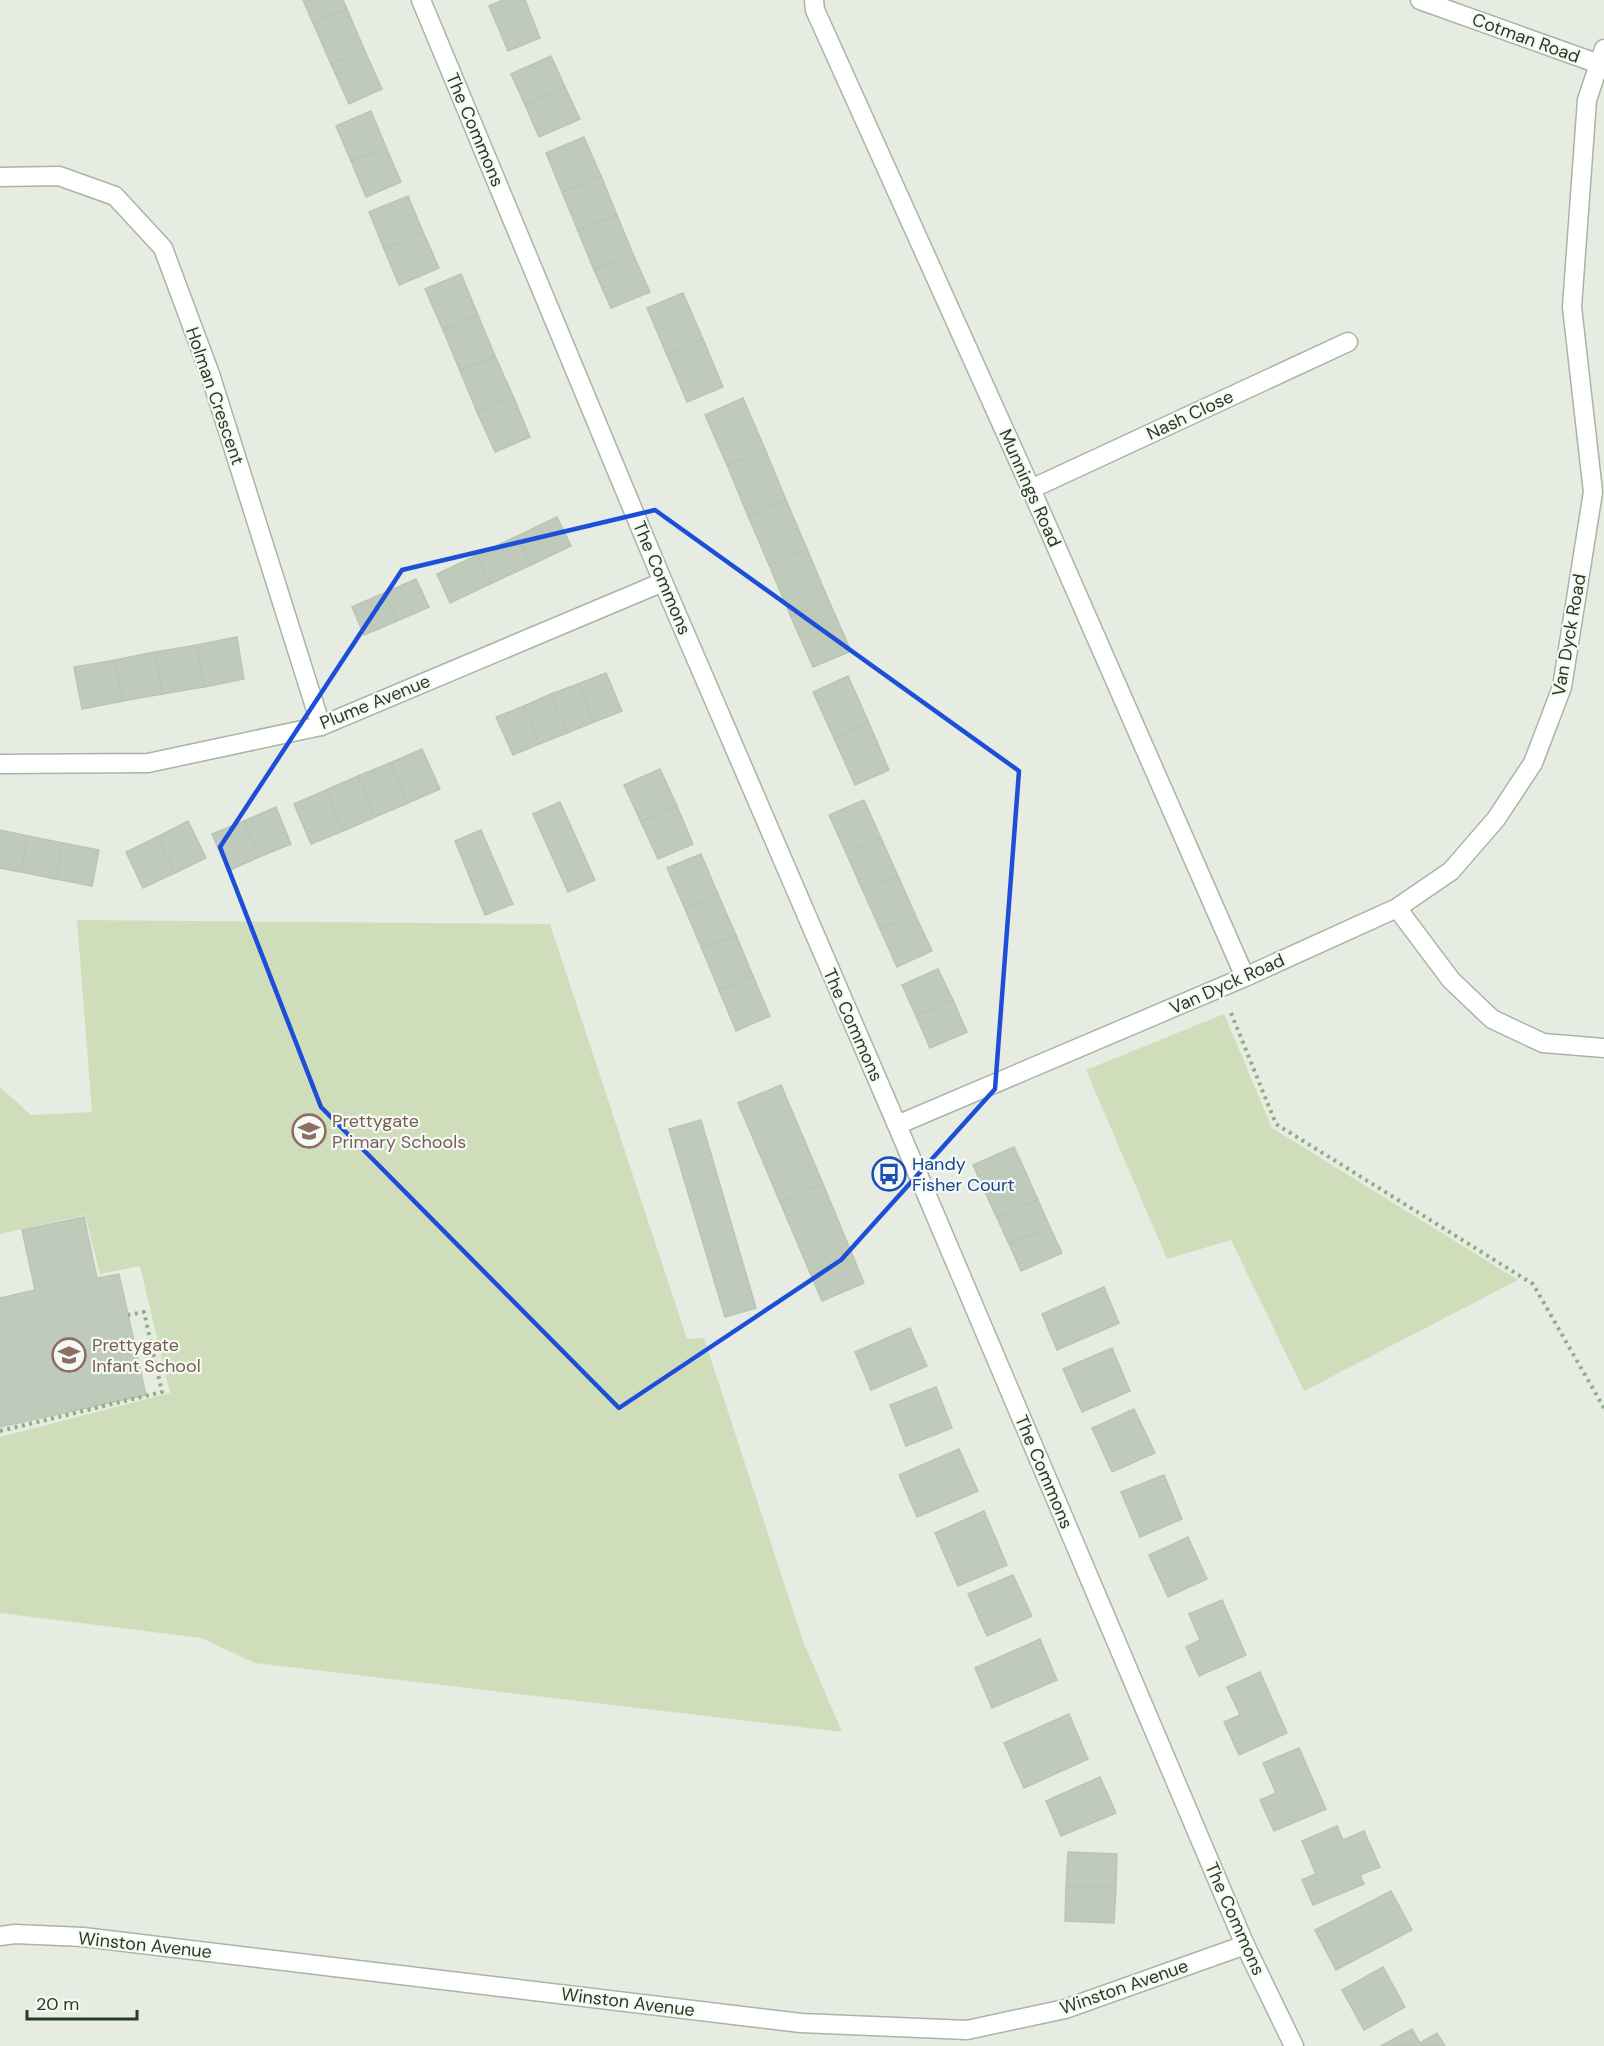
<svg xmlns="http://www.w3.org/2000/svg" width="1604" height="2046" viewBox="0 0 1604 2046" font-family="'DM Sans',sans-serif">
<rect width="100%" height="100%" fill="#e6ece2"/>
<!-- green -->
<g fill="#d0ddbb">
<polygon points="77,920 550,924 687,1339 704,1338 803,1641 842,1732 255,1663 201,1638 0,1613 0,1437 170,1393 140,1266 100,1274 85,1215 0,1234 0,1087 31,1115 92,1112"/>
<polygon points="1224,1014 1272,1128 1518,1280 1304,1391 1231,1240 1167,1259 1086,1070"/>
</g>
<!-- building -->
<g fill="#bfcaba" stroke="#bac6b5" stroke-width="1.5">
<polygon points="303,0 343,0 347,9 313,23"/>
<polygon points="503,0 525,0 540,38 508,51 489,6"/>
<polygon points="347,9 364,49 331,64 313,23"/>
<polygon points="364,49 382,89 349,104 331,64"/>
<polygon points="551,56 565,87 525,105 511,74"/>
<polygon points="565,87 580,119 539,137 525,105"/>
<polygon points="371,111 386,147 351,161 336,126"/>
<polygon points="584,137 601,176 562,192 546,153"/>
<polygon points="386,147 401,182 366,197 351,161"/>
<polygon points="601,176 617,215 578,231 562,192"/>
<polygon points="408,196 423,232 384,249 369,212"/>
<polygon points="617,215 633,254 594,270 578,231"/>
<polygon points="423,232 439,268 399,285 384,249"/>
<polygon points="633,254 650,292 611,308 594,270"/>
<polygon points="461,274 478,315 443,330 425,289"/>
<polygon points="683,293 703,339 667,355 647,308"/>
<polygon points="478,315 495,356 460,371 443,330"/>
<polygon points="703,339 723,387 687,402 667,355"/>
<polygon points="495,356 513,396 477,412 460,371"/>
<polygon points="513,396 530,437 495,452 477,412"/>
<polygon points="743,398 765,449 727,465 705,415"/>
<polygon points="765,449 786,500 748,516 727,465"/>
<polygon points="786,500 807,549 769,565 748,516"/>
<polygon points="557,517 571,546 531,565 517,536"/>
<polygon points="517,536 531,565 490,584 477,555"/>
<polygon points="807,549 829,601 791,617 769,565"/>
<polygon points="477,555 490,584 450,603 437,574"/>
<polygon points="416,579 429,607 397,621 384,593"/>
<polygon points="384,593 397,621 364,635 352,607"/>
<polygon points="829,601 851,651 813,667 791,617"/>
<polygon points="237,637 244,679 204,687 196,645"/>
<polygon points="196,645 204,687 163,694 155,652"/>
<polygon points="155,652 163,694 123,701 115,660"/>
<polygon points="115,660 123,701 82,709 74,667"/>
<polygon points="606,673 622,711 594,722 578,684"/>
<polygon points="848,676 869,723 834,738 813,692"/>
<polygon points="578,684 594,722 567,733 551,694"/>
<polygon points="551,694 567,733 539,744 524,706"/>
<polygon points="524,706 539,744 513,755 496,717"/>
<polygon points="869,723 889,770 855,785 834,738"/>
<polygon points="422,749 440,789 408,803 390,763"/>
<polygon points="390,763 408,803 375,817 358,776"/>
<polygon points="660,769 677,806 641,822 624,785"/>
<polygon points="358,776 375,817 343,831 326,790"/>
<polygon points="326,790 343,831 311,844 294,804"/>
<polygon points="864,800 881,838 846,853 829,815"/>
<polygon points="560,802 595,880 568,892 533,814"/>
<polygon points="677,806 693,844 658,859 641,822"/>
<polygon points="276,807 291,844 259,857 244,821"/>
<polygon points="188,821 206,858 175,873 157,837"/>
<polygon points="244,821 259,857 228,871 212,834"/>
<polygon points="0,830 28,836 21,872 0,868"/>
<polygon points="481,830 513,904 485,915 455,841"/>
<polygon points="28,836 63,843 56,879 21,872"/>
<polygon points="157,837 175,873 143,888 126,852"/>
<polygon points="881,838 898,876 863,891 846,853"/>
<polygon points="63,843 99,850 92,886 56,879"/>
<polygon points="701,854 718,894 685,909 667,868"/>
<polygon points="898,876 915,914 880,929 863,891"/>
<polygon points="718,894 736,935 702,949 685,909"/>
<polygon points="915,914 932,951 897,967 880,929"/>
<polygon points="736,935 753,976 719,990 702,949"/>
<polygon points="938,969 953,1000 916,1016 902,985"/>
<polygon points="753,976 770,1016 736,1031 719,990"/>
<polygon points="953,1000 967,1032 930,1048 916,1016"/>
<polygon points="781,1085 823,1184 780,1202 738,1103"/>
<polygon points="701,1120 756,1308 725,1317 669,1129"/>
<polygon points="1014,1147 1026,1173 985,1192 973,1165"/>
<polygon points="1026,1173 1038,1200 997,1218 985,1192"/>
<polygon points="823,1184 864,1283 822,1301 780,1202"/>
<polygon points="1038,1200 1050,1227 1009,1244 997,1218"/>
<polygon points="84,1217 97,1278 119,1274 146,1395 0,1427 0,1298 35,1290 22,1230"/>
<polygon points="1050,1227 1062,1253 1021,1271 1009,1244"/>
<polygon points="1104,1287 1119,1323 1057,1350 1042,1314"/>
<polygon points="910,1328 927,1366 871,1390 855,1352"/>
<polygon points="1112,1348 1130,1391 1082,1412 1063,1369"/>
<polygon points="936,1387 952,1428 906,1446 890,1405"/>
<polygon points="1134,1409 1155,1453 1112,1472 1092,1428"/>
<polygon points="959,1449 978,1491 917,1517 899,1475"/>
<polygon points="1164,1475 1182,1519 1140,1537 1121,1492"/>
<polygon points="984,1511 1007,1565 958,1586 935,1533"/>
<polygon points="1188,1537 1207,1579 1168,1597 1149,1555"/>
<polygon points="1013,1575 1032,1616 987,1636 968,1594"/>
<polygon points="1222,1600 1246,1655 1199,1676 1186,1647 1200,1640 1189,1614"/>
<polygon points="1040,1639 1057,1680 992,1708 975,1668"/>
<polygon points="1260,1672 1287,1733 1239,1755 1224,1722 1240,1715 1227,1687"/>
<polygon points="1069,1714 1088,1759 1024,1788 1004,1743"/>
<polygon points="1299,1748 1326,1809 1274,1831 1260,1800 1276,1793 1263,1763"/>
<polygon points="1100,1777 1116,1813 1061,1836 1046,1801"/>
<polygon points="1337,1826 1343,1840 1364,1831 1380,1867 1360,1875 1364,1884 1313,1905 1302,1880 1316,1874 1302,1841"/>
<polygon points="1068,1852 1117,1854 1116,1888 1066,1886"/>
<polygon points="1066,1886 1116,1888 1114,1923 1065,1921"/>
<polygon points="1391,1891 1412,1930 1336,1970 1315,1930"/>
<polygon points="1383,1967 1405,2007 1364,2030 1342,1990"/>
<polygon points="1412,2029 1420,2043 1437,2033 1445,2046 1381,2046"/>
</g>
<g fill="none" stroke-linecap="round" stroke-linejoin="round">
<defs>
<g id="minor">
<polyline points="421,0 663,582 897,1125 1245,1945 1294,2046"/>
<polyline points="814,0 815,10 1031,489 1245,977"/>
<polyline points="1420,0 1599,64"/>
<polyline points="0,177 59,176 115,196 163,248 210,374 321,726"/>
<polyline points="1031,489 1348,342"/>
<polyline points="0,764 148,763 321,726 663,582"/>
<polyline points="1397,908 1451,980 1492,1019 1543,1043 1604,1048"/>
<polyline points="897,1125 1245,977 1397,908 1451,871 1496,819 1533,763 1562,687 1593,492 1572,307 1587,100 1604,49"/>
<polyline points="0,1936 15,1934 83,1937 801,2023 967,2030 1065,2009 1245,1945"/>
</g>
</defs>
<!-- minor casing -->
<use href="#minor" stroke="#a9b4a5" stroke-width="21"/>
<!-- path -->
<g stroke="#8caf83" stroke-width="4" stroke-dasharray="3 4.5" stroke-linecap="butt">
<polyline points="1231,1013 1276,1124 1533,1284 1604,1408"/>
<polyline points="0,1431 162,1392 144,1312 128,1315"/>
</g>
<!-- minor -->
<use href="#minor" stroke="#fff" stroke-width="18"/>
</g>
<!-- marked area -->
<path fill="none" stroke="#1d4ed8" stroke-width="4.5" stroke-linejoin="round" d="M655,510L1019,771L995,1089L841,1260L619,1408L321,1107L220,847L402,570Z"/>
<!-- icons -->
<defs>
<symbol id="school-ring" viewBox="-11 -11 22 22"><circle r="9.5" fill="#f5f9f3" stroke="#8d6e63" stroke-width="1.5"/><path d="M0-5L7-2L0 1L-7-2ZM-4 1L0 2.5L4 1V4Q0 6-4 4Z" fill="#8d6e63"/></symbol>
<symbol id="bus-ring" viewBox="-11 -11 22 22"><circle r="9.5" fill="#f5f9f3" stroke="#1a4fb4" stroke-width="1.5"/><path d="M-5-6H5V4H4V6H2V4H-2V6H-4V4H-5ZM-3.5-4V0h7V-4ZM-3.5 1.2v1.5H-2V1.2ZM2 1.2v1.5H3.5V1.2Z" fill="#1a4fb4"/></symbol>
</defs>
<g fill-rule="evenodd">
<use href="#school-ring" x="290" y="1112" width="38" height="38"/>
<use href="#bus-ring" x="870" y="1155" width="38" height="38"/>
<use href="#school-ring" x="50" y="1336" width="38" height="38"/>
</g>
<g text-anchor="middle" stroke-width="4.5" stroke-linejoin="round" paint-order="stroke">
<!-- street labels -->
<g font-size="18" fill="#273d22" stroke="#f5f9f3">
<text transform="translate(1526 38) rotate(20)" y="6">Cotman Road</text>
<text transform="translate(475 130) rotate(67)" y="6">The Commons</text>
<text transform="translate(215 396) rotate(71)" y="6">Holman Crescent</text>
<text transform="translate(1190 415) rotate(-25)" y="6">Nash Close</text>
<text transform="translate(1030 488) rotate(66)" y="6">Munnings Road</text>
<text transform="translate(662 578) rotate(67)" y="6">The Commons</text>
<text transform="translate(1569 635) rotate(-80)" y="6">Van Dyck Road</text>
<text transform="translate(375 702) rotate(-22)" y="6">Plume Avenue</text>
<text transform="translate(1227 984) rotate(-24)" y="6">Van Dyck Road</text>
<text transform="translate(853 1025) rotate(66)" y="6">The Commons</text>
<text transform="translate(1044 1472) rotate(67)" y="6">The Commons</text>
<text transform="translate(1235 1919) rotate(66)" y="6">The Commons</text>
<text transform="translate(145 1945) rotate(6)" y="6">Winston Avenue</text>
<text transform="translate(1124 1987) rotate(-19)" y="6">Winston Avenue</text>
<text transform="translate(628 2002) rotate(7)" y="6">Winston Avenue</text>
</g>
<!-- education labels -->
<g font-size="18" fill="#785e54" stroke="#f5f9f3" text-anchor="start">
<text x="332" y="1127">Prettygate<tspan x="332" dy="21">Primary Schools</tspan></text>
<text x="92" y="1351">Prettygate<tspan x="92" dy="21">Infant School</tspan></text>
</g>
<!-- transit labels -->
<g font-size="18" fill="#164399" stroke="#f5f9f3" text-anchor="start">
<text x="912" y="1170">Handy<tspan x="912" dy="21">Fisher Court</tspan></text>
</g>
</g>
<!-- scale -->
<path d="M27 2010v9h110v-9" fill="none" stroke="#273d22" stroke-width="3"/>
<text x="36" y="2010" font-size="18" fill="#273d22" stroke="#f5f9f3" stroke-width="4.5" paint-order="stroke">20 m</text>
</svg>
